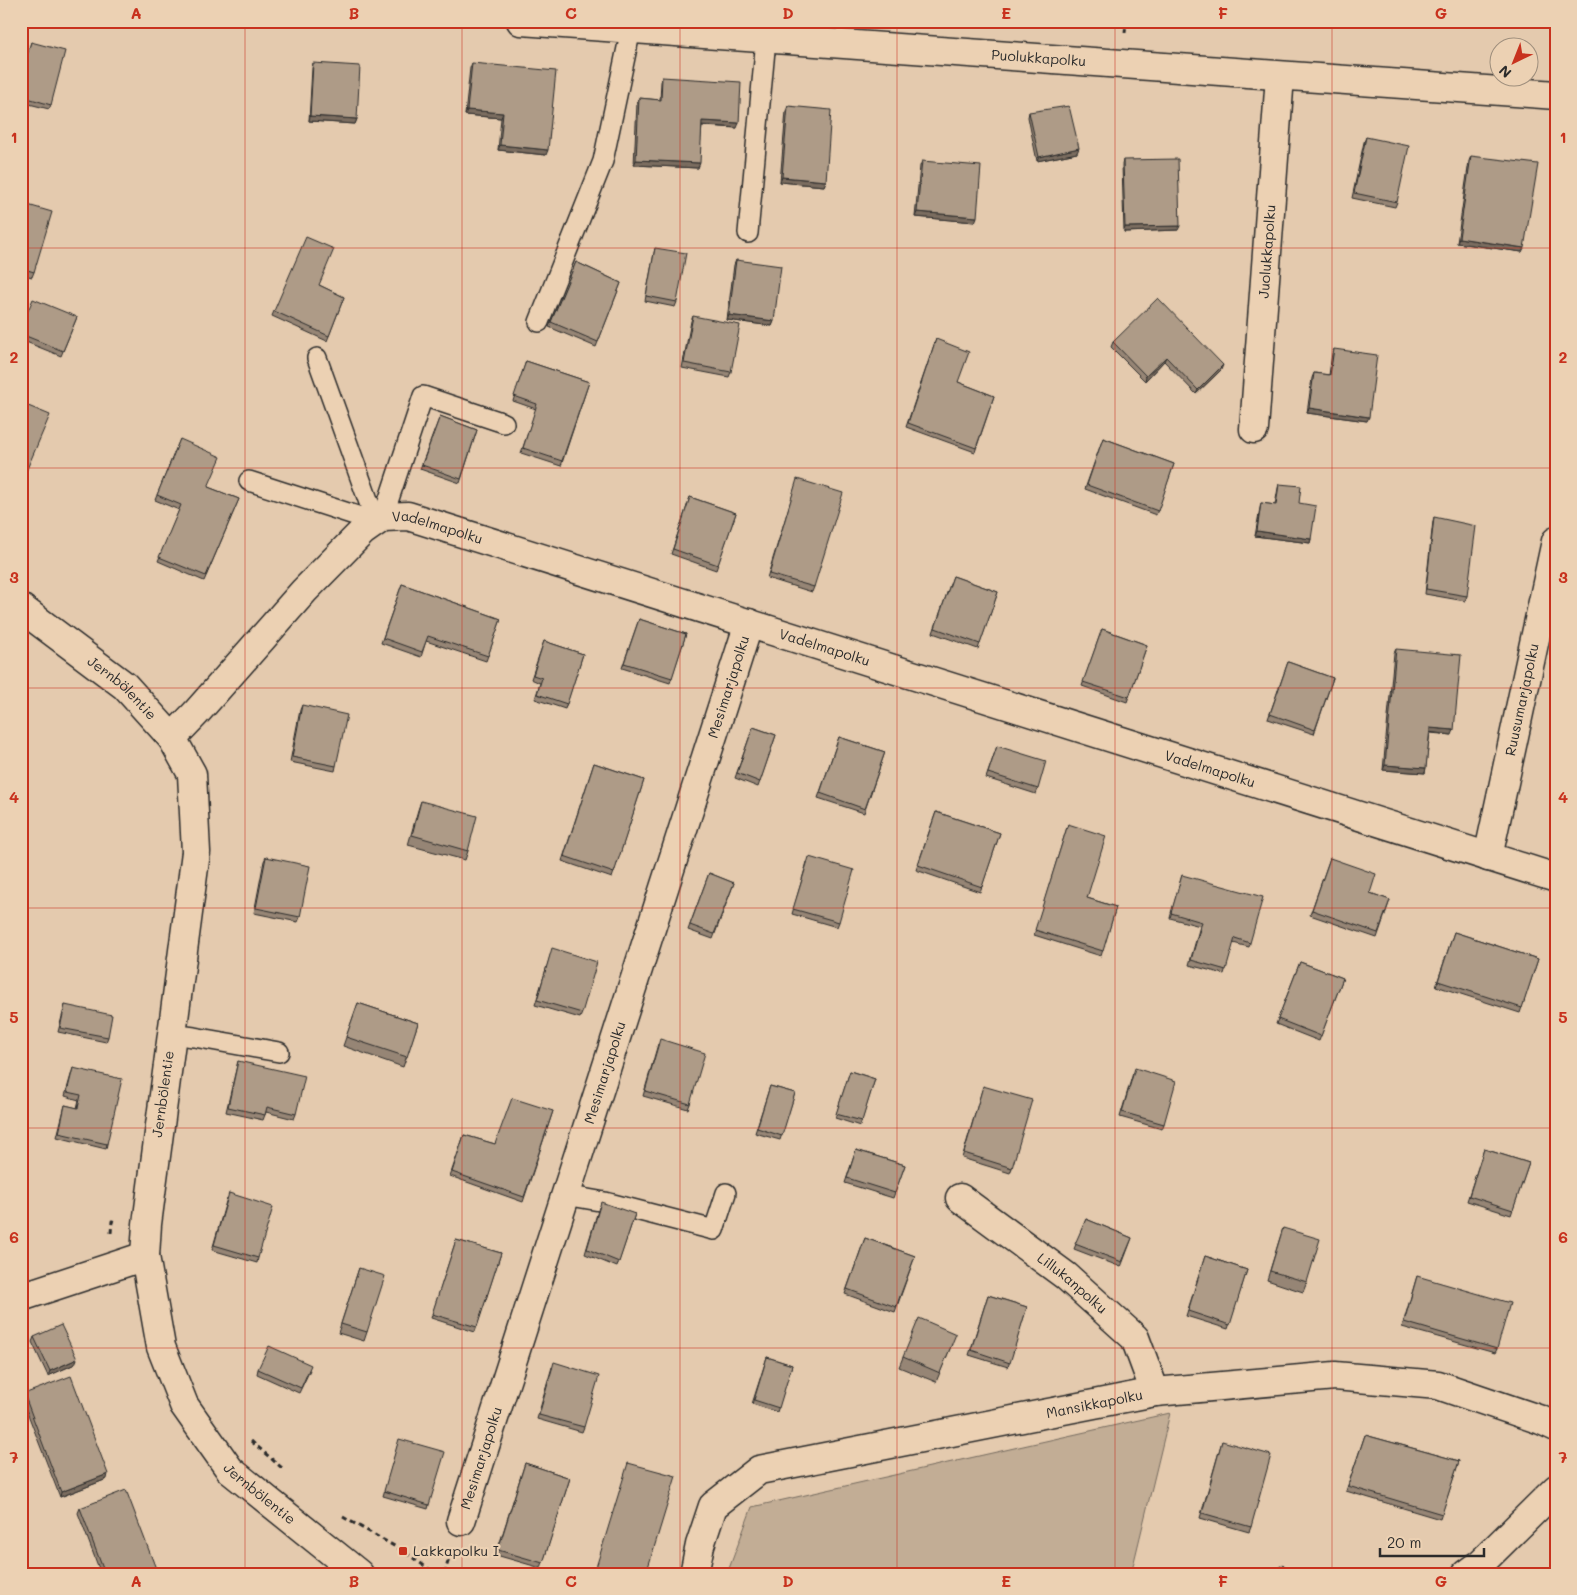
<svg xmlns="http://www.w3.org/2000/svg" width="1577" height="1595" viewBox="0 0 1577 1595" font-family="Mali,sans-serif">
<rect width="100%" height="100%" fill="#e4caae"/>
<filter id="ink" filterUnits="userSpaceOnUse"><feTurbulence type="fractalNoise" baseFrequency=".02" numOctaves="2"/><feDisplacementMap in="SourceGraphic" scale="10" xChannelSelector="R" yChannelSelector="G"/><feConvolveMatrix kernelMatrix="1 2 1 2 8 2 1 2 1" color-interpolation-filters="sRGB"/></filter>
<g filter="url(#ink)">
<!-- green -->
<polygon fill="#c2ad95" stroke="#766c60" points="1170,1413 1133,1566 1137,1574 727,1574 752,1507"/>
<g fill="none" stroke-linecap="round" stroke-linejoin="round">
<defs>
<g id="service">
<polyline points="748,233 766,39"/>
<polyline points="539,322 603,161 631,29"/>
<polyline points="249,481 376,522 317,358"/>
<polyline points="383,517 423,396 504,423"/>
<polyline points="171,1034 194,1037 279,1052"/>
<polyline points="565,1195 605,1202 714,1230 726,1193"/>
</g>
<g id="minor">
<path id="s1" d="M521,21L1556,95"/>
<path id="s2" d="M1254,429L1280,76"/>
<path id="s3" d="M172,738L196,713L304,591L363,531L383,517L408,516L1556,878"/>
<path id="s4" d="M1488,857L1556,541"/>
<path id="s5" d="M960,1198L1066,1276L1135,1338L1155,1392"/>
<polyline points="21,1297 145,1256"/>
<path id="s6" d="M461,1521L749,623"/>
<path id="s7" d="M694,1574L700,1545L713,1506L759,1470L1155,1392L1335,1376L1438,1385L1541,1420L1556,1427"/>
</g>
<g id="tertiary">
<path id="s8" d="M21,608L125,686L172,738L192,774L196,852L147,1224L145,1256L161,1347L184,1405L230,1470L359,1574"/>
<polyline points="1466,1574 1481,1563 1556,1489"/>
</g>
</defs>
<!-- service casing -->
<use href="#service" stroke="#2b2b2b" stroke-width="22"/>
<!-- minor casing -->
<use href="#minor" stroke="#2b2b2b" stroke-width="31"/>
<!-- tertiary casing -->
<use href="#tertiary" stroke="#2b2b2b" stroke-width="31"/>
<!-- path -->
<g stroke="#2b2b2b" stroke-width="3" stroke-dasharray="5 4" stroke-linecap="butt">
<polyline points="1125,33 1126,21"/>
<polyline points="111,1233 112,1221 116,1222"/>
<polyline points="251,1441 282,1468"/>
<polyline points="343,1517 403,1551 436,1574"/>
<polyline points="444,1574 452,1550"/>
</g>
<!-- service -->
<use href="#service" stroke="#ecd1b3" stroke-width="19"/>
<!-- minor -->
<use href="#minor" stroke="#ecd1b3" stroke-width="28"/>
<!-- tertiary -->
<use href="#tertiary" stroke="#ecd1b3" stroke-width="28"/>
</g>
<!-- wall -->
<g fill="#968574" stroke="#2b2b2b">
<polygon points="31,42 51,105 49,109 21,102 21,75"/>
<polygon points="313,63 357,119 355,124 309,121 312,68"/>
<polygon points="472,63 546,155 498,150 501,118 465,115 470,68"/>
<polygon points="662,77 737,128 702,126 698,168 634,165 637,103 639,98 660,100 661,82"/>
<polygon points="788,106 826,181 824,186 780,182 786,111"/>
<polygon points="1029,112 1077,153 1037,161 1028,117"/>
<polygon points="1366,137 1397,202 1395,207 1352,198 1364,142"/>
<polygon points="1471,156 1522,252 1457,243 1469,161"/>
<polygon points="1123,160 1178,230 1124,232 1122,165"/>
<polygon points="922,161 975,222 915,217 920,166"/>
<polygon points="21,203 34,272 32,277 21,274"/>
<polygon points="655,248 677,302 675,307 645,301 654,253"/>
<polygon points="736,260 774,321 772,326 727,320 734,265"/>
<polygon points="576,262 621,283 596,347 549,327"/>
<polygon points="319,285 344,297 327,341 272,316 274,311"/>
<polygon points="693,316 731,372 729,377 682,368 691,321"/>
<polygon points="77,317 61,356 21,340 21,327"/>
<polygon points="936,339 958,382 994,396 975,452 906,427"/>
<polygon points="1113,342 1221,370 1196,394 1164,361 1145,381 1111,347"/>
<polygon points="1334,349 1367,421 1307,413 1312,378 1314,373 1329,375 1332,353"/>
<polygon points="526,361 589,382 561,466 521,453 536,409 513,401"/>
<polygon points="440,416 477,430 460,483 420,469"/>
<polygon points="1103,438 1174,464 1156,515 1085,489"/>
<polygon points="180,439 208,487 239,499 204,581 158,561 179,510 155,500"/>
<polygon points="796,484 814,587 812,592 767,578"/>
<polygon points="1279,484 1311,539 1310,543 1255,536 1260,508 1261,503 1275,505 1278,488"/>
<polygon points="690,497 736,513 716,570 671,554"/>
<polygon points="1434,517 1467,596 1465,601 1425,594 1433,521"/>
<polygon points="953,576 998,592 978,649 933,633"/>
<polygon points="402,584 501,619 486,661 426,641 421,657 381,643"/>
<polygon points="639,619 686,634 670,683 622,668"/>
<polygon points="1102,629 1147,645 1127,702 1082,686"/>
<polygon points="544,641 583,654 565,709 535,699 540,683 531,679"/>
<polygon points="1396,649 1452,735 1430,733 1425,773 1383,770 1394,653"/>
<polygon points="1288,662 1333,678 1314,734 1268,719"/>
<polygon points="302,705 336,766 335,771 290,762 300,710"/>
<polygon points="753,727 776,735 758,787 735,778"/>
<polygon points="839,737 885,752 864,813 818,798"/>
<polygon points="997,746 1038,789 1036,794 986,778"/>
<polygon points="594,763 644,780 612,878 562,861"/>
<polygon points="421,801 468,851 465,860 408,845 418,810"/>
<polygon points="936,812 1000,833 980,892 916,870"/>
<polygon points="1068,824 1087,898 1116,907 1101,956 1034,935"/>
<polygon points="266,857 300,917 298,922 254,913 264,861"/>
<polygon points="1330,858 1370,893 1390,900 1377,938 1310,915"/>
<polygon points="807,862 839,922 837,927 792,914"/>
<polygon points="709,873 734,883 713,939 688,930"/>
<polygon points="1182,875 1250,943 1249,947 1233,943 1224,974 1189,965 1200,926 1170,918"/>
<polygon points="1454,932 1538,959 1520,1013 1436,986"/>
<polygon points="551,953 582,1013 580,1018 535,1005"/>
<polygon points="1300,962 1343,978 1319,1041 1276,1024"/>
<polygon points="358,1003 418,1023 403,1067 343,1046"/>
<polygon points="65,1005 108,1037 106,1042 58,1032"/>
<polygon points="658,1044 690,1104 688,1109 643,1096"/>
<polygon points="238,1061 296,1114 294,1119 266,1112 263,1120 226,1112"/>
<polygon points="73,1068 107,1144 106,1149 57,1137 65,1105 77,1108 79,1100 65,1096"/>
<polygon points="850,1071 875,1079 860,1126 835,1118"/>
<polygon points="1133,1073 1164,1124 1162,1129 1120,1117"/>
<polygon points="770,1086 795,1093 780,1140 755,1133"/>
<polygon points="1556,1089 1556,1097 1553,1096"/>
<polygon points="982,1090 1012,1168 1010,1173 962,1158"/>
<polygon points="553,1111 523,1202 450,1176 464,1135 495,1144"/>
<polygon points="1484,1149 1529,1163 1511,1215 1467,1201"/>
<polygon points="856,1150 905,1165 893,1198 845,1183"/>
<polygon points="227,1198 258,1258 257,1263 212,1250"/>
<polygon points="599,1207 635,1214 617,1267 585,1254"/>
<polygon points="1086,1219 1132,1238 1121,1267 1074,1249"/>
<polygon points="1283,1228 1307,1282 1303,1292 1267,1280"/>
<polygon points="865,1238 915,1256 895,1312 845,1294"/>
<polygon points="456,1240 501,1253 475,1332 431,1318"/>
<polygon points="1205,1256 1247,1270 1228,1329 1186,1316"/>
<polygon points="359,1268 367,1332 364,1341 338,1333"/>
<polygon points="1417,1276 1497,1349 1495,1353 1402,1327"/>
<polygon points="988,1295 1027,1307 1008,1367 969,1355"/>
<polygon points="34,1337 75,1364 48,1376 32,1342"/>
<polygon points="952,1344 936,1382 899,1367 903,1357"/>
<polygon points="767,1357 792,1365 777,1412 752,1404"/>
<polygon points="552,1367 584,1427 582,1432 537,1419"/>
<polygon points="258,1369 310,1370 299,1393 257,1374"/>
<polygon points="24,1394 107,1479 60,1497 22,1399"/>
<polygon points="1365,1435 1459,1461 1440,1519 1346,1491"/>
<polygon points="1222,1441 1251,1527 1249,1532 1200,1518"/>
<polygon points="398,1444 429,1505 428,1509 383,1496"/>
<polygon points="525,1463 570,1478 541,1568 496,1555"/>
<polygon points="80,1508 158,1574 101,1574 78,1513"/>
</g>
<!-- shaded-wall -->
<g fill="#7a6c5e" stroke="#2b2b2b">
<polygon points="1542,21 1556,21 1556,24 1542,23"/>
<polygon points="467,110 503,113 501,118 465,115"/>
<polygon points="310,116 357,119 355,124 309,121"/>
<polygon points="702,121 739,123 737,128 700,125"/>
<polygon points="500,145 548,150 546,155 498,150"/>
<polygon points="1079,148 1077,153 1037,161 1039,157"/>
<polygon points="636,160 700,163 698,168 634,165"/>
<polygon points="782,177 826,181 824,186 780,182"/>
<polygon points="917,212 977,217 975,222 915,217"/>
<polygon points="1180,226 1178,230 1124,232 1125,227"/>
<polygon points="1459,238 1524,248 1522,252 1457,243"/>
<polygon points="729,315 774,321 772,326 727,320"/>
<polygon points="1166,357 1164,361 1145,381 1146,376"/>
<polygon points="1223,365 1221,370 1196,394 1198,390"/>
<polygon points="1309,408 1369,417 1367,421 1307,413"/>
<polygon points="1257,531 1311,539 1310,543 1255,536"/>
<polygon points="1430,728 1454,730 1452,735 1428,732"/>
<polygon points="1385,765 1426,768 1425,773 1383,770"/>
<polygon points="21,975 24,976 21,983"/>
<polygon points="77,1359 75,1364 48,1376 50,1371"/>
<polygon points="108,1474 107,1479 60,1497 61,1492"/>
</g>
<!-- building -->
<g fill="#ae9b87" stroke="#2b2b2b">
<polygon points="31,42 65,51 51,105 21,96 21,76"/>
<polygon points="313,63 360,66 357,119 310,116"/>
<polygon points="472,63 556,71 548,150 500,145 503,113 467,110"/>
<polygon points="662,77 741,82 739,123 702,121 700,163 636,160 639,98 661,100"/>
<polygon points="788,106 831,110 826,181 782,177"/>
<polygon points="1069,106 1079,148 1039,157 1029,112"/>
<polygon points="1366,137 1409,146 1397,202 1354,193"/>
<polygon points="1471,156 1538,164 1524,248 1459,238"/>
<polygon points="1178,159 1180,226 1125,227 1123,160"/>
<polygon points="922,161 981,166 977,217 917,212"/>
<polygon points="21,203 52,212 34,272 21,268"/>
<polygon points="306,237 334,249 319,285 344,297 329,336 274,311"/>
<polygon points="655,248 686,253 677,302 646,296"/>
<polygon points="736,260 781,266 774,321 729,315"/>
<polygon points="576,262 621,283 598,342 551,322"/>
<polygon points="1158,298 1223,365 1198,390 1166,357 1146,376 1113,342"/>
<polygon points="33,299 77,317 63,351 21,334 21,327"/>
<polygon points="693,316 740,325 731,372 684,363"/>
<polygon points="936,339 969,352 958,382 994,396 976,448 908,423"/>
<polygon points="1334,349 1377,355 1369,417 1309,408 1314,373 1330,375"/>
<polygon points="526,361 589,382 562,461 523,448 537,404 514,396"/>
<polygon points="21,403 50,415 21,483"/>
<polygon points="440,416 477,430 461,479 422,465"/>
<polygon points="1103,438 1174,464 1158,511 1087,485"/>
<polygon points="180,439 221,457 208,487 239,499 206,576 159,557 181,505 157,495"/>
<polygon points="797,479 843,493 814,587 769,574"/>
<polygon points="1279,484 1301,486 1299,503 1316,506 1311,539 1257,531 1261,503 1276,505"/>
<polygon points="690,497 736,513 718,565 673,549"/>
<polygon points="1434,517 1476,526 1467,596 1426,589"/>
<polygon points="953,576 998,592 980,644 935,628"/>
<polygon points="402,584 501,619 488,656 428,636 422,652 383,638"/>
<polygon points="639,619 686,634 672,678 624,663"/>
<polygon points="1102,629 1147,645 1129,697 1083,682"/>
<polygon points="544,641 583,654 567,704 537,694 542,678 533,675"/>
<polygon points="1396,649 1461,655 1454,730 1430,728 1426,768 1385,765"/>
<polygon points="1288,662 1333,678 1315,730 1270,714"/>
<polygon points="302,705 347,715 336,766 292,757"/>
<polygon points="753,727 776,735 760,782 737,773"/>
<polygon points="839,737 885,752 865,809 820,793"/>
<polygon points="997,746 1046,761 1038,789 988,773"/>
<polygon points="594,763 644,780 614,873 564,856"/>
<polygon points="421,801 477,816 468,851 412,835"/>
<polygon points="936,812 1000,833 982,887 918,865"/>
<polygon points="1068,824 1106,836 1087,898 1116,907 1103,951 1035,930"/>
<polygon points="266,857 310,866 300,917 256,908"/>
<polygon points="809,857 854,870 839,922 793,909"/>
<polygon points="1330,858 1376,874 1370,893 1390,900 1378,933 1312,910"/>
<polygon points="709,873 734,883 714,934 690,925"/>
<polygon points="1182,875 1263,897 1250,943 1235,938 1226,970 1191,960 1202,922 1171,913"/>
<polygon points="1454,932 1538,959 1522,1008 1438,981"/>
<polygon points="552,948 597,962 582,1013 537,1000"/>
<polygon points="21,952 26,954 24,976 21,975"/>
<polygon points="1300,962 1343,978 1321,1036 1278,1019"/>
<polygon points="358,1003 418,1023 407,1057 346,1037"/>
<polygon points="65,1005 112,1015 108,1037 60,1028"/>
<polygon points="660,1039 705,1053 690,1104 645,1091"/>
<polygon points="238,1061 305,1076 296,1114 267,1107 265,1115 228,1107"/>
<polygon points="73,1068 122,1079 107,1144 59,1133 65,1105 78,1108 81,1095 67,1092"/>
<polygon points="1135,1068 1176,1081 1164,1124 1122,1112"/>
<polygon points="850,1071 875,1079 862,1121 836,1114"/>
<polygon points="770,1086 795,1093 782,1136 757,1128"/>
<polygon points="983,1086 1032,1100 1012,1168 964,1153"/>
<polygon points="512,1098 553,1111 524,1197 452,1172 464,1135 495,1144"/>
<polygon points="1484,1149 1529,1163 1513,1210 1469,1196"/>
<polygon points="856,1150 905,1165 895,1193 847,1178"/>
<polygon points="229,1193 273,1207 258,1258 214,1245"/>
<polygon points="601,1202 635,1214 619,1262 587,1249"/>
<polygon points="1086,1219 1132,1238 1122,1262 1075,1244"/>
<polygon points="1283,1228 1320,1239 1307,1282 1270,1271"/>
<polygon points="865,1238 915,1256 896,1307 847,1289"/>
<polygon points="456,1240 501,1253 477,1327 432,1314"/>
<polygon points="1205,1256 1247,1270 1230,1325 1188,1311"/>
<polygon points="359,1268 385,1276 367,1332 341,1324"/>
<polygon points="1417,1276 1510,1303 1497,1349 1404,1322"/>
<polygon points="988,1295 1027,1307 1010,1363 971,1350"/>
<polygon points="919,1318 956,1334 940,1373 903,1357"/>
<polygon points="61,1325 77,1359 50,1371 34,1337"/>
<polygon points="269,1346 311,1365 301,1388 258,1369"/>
<polygon points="767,1357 792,1365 779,1408 754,1400"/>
<polygon points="554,1362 599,1376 584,1427 539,1415"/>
<polygon points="71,1376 108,1474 61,1492 24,1394"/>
<polygon points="1365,1435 1459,1461 1442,1514 1348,1486"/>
<polygon points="399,1439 445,1452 429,1505 384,1491"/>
<polygon points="1222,1441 1271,1455 1251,1527 1202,1513"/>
<polygon points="525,1463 570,1478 543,1563 498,1550"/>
<polygon points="628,1463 676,1476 646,1574 594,1574"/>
<polygon points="126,1490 158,1574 105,1574 80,1508"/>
<polygon points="1283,1564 1291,1574 1271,1574"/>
</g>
</g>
<!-- grid -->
<path fill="none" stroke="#c8321e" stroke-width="1" stroke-opacity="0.55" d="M245,21V1574M462,21V1574M680,21V1574M897,21V1574M1115,21V1574M1332,21V1574M21,248H1556M21,468H1556M21,688H1556M21,908H1556M21,1128H1556M21,1348H1556"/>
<!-- markers -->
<rect fill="#c8321e" stroke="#ecd1b3" stroke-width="2" x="398" y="1546" width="10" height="10" rx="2.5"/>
<g text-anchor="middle" stroke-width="4.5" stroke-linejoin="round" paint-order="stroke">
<!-- street labels -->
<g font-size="14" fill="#2b2b2b" stroke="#ecd1b3">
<text dy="5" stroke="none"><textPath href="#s1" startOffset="519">Puolukkapolku</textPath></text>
<text dy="5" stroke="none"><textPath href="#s2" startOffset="178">Juolukkapolku</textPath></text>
<text dy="5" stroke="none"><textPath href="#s3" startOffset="362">Vadelmapolku</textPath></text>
<text dy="5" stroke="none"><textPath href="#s3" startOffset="768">Vadelmapolku</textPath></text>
<text dy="5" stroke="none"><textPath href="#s6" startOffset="876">Mesimarjapolku</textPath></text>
<text dy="5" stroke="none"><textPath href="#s8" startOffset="129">Jernbölentie</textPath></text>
<text dy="5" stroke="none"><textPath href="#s4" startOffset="161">Ruusumarjapolku</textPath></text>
<text dy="5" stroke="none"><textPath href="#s3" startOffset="1172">Vadelmapolku</textPath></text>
<text dy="5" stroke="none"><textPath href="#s6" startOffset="471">Mesimarjapolku</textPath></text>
<text transform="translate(163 1094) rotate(-82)" y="5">Jernbölentie</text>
<text dy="5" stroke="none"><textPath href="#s5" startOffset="141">Lillukanpolku</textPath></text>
<text dy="5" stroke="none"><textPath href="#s7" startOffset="471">Mansikkapolku</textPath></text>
<text dy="5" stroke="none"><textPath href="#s6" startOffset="66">Mesimarjapolku</textPath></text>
<text dy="5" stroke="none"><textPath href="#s8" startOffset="999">Jernbölentie</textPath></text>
</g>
<!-- poi labels -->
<g font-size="14" fill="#2b2b2b" stroke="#ecd1b3" text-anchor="start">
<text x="413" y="1556">Lakkapolku I</text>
</g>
</g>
<!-- margin -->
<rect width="1577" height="1595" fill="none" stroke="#ecd1b3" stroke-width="55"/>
<!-- north arrow -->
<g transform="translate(1514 62) rotate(223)"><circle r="24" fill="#ecd1b3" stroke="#9f8f7d"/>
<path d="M0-4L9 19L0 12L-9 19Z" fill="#c8321e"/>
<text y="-8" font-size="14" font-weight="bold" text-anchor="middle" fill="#2b2b2b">N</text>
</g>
<!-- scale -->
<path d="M1380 1548v8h104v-8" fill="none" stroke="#2b2b2b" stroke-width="2.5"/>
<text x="1387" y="1548" font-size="15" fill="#2b2b2b" stroke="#ecd1b3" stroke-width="4" paint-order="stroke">20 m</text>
<rect x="28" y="28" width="1522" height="1540" fill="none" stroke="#c8321e" stroke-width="2"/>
<g font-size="16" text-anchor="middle" font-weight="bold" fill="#c8321e">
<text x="136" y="19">A</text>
<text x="354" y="19">B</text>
<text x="571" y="19">C</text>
<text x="788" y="19">D</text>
<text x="1006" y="19">E</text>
<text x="1223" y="19">F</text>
<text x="1441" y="19">G</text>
<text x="14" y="143">1</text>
<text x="1563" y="143">1</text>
<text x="14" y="363">2</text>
<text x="1563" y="363">2</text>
<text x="14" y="583">3</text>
<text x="1563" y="583">3</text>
<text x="14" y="803">4</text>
<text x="1563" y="803">4</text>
<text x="14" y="1023">5</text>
<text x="1563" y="1023">5</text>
<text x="14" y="1243">6</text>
<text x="1563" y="1243">6</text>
<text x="14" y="1463">7</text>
<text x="1563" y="1463">7</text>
<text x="136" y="1587">A</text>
<text x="354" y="1587">B</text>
<text x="571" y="1587">C</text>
<text x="788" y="1587">D</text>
<text x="1006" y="1587">E</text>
<text x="1223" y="1587">F</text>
<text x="1441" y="1587">G</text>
</g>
</svg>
